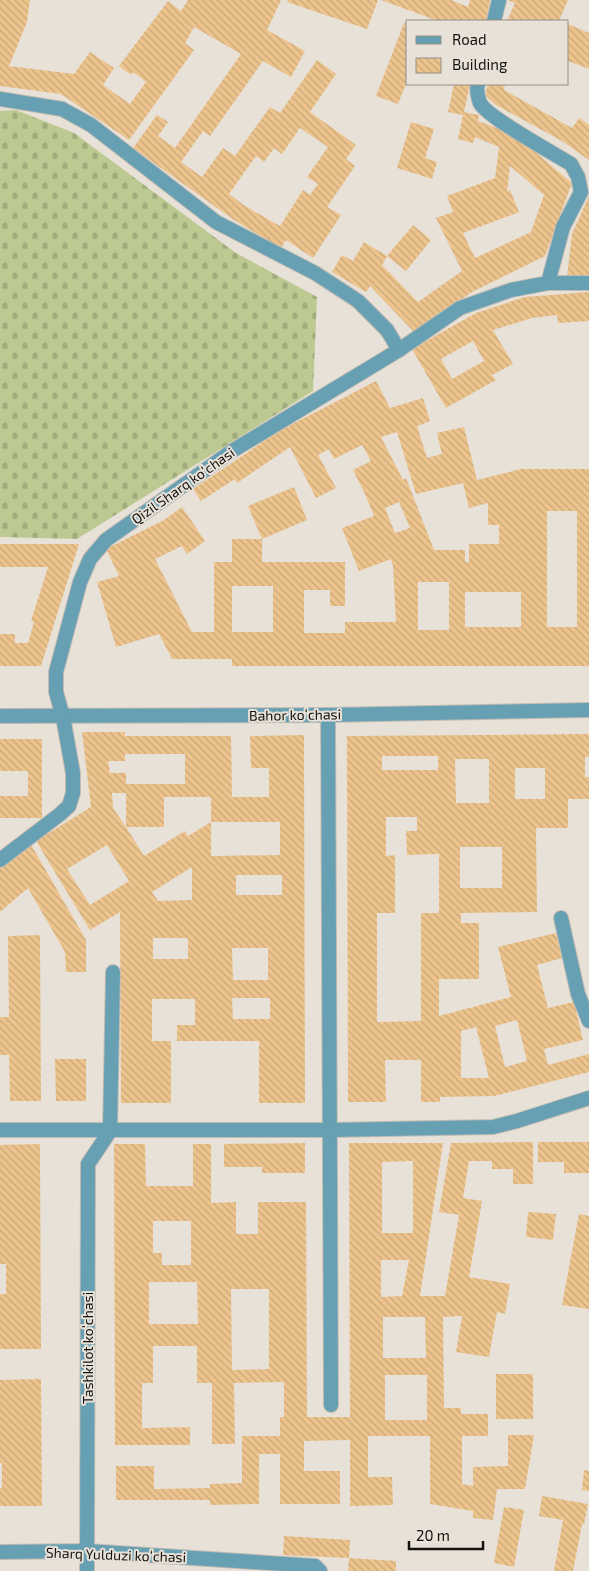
<svg xmlns="http://www.w3.org/2000/svg" width="589" height="1571" viewBox="0 0 589 1571" font-family="'Exo 2',sans-serif">
<defs>
<pattern id="cemetery-stones" width="16" height="16" patternUnits="userSpaceOnUse" patternTransform="scale(1.25)"><rect width="16" height="16" fill="#bcc991"/><path d="M2 7V4a2 2 0 0 1 4 0v3zM10 15v-3a2 2 0 0 1 4 0v3z" fill="#a1ac7c"/></pattern>
<pattern id="building-back-hatch" width="6" height="6" patternUnits="userSpaceOnUse" patternTransform="scale(1.25)"><rect width="6" height="6" fill="#edc48d"/><path d="M-1 5l2 2M0 0l6 6M5-1l2 2" fill="none" stroke="#caa778"/></pattern>
</defs>
<rect width="100%" height="100%" fill="#e8e1d8"/>
<!-- cemetery -->
<polygon fill="url(#cemetery-stones)" points="16,110 74,133 236,253 317,297 313,391 77,539 0,537 0,111"/>
<!-- building -->
<g fill="url(#building-back-hatch)" fill-rule="evenodd">
<path d="M0,0H30L27,22L9,66L74,74L90,52L114,68L103,85L130,104L146,82L133,72L131,75L119,66L168,1L181,11L188,0H281L267,30L305,51L291,77L263,61L210,136L203,131L181,162L202,177L223,148L235,156L270,107L280,113L317,60L336,74L310,112L356,145L346,159L355,166L327,207L341,215L313,258L286,240L281,248L234,220L133,148L157,115L168,122L158,136L175,148L241,54L194,27L185,43L194,50L129,140L61,94L0,86ZM300,128L328,147L307,177L318,184L310,195L303,190L280,226L245,206L229,194L256,156L264,162L274,148L282,154Z"/>
<polygon points="288,0 378,0 367,29 287,2"/>
<polygon points="381,0 451,0 468,7 470,0 490,0 486,21 438,21"/>
<polygon points="508,0 568,0 559,21 507,21 515,3"/>
<polygon points="404,23 408,24 408,79 398,104 376,96"/>
<polygon points="568,24 589,33 589,69 568,61"/>
<path d="M454,84H470L464,112L479,115L478,121L515,135L572,183L545,256L472,292L414,332L370,286L366,292L332,272L342,255L353,261L364,242L387,256L382,265L418,302L462,271L436,218L453,212L447,196L495,178L499,147L475,137L473,143L458,139L463,115L448,112ZM510,166L544,195L531,232L475,258L463,233L519,212L510,190L507,192Z"/>
<polygon points="488,84 505,84 504,90 572,128 579,118 589,125 589,160 562,141 496,105 485,95"/>
<polygon points="411,122 434,129 425,158 437,162 432,179 397,168"/>
<polygon points="589,196 589,276 567,277 572,234"/>
<polygon points="413,225 431,240 406,271 387,256"/>
<path d="M589,292V321L558,323L557,315L532,318L493,330L513,364L492,375L496,380L446,408L412,349L476,313L525,297ZM473,341L484,361L452,379L441,359Z"/>
<path d="M376,381L390,408L423,398L430,421L417,426L427,458L442,454L437,433L464,427L477,480L521,469H589V666H232V659H172L159,634L116,647L97,582L119,576L106,549L164,520L182,507L205,541L187,554L182,546L155,559L192,632H214V562H232V539H262V562H345V606H330V590H304V633H345V622H396L393,566L391,559L359,571L342,528L374,516L365,494L353,470L371,461L362,445L334,459L329,449L318,455L336,488L316,498L290,447L237,483L235,479L201,501L193,489L281,430ZM397,432L416,494L463,483L469,508L488,503V525H499V544H469V562H465V550H434L406,478L403,480L381,437ZM399,502L410,528L395,533L385,508ZM547,511H577V627H547ZM418,582H449V630H418ZM232,586H273V632H232ZM465,592H521V627H465Z"/>
<polygon points="294,487 307,520 262,539 248,506"/>
<polygon points="0,544 79,544 41,666 0,666 0,634 15,634 15,643 28,643 34,622 31,621 48,567 0,567"/>
<path d="M82,732H125V736H231L232,797H269V768H251L250,736L304,735L305,1103H259V1041H177V1025H195V999H152V1041H171V1103H121L120,912L90,930L36,841L91,807ZM125,754H185V784H126V773H110L108,761H125ZM112,793H126V827L113,808ZM164,797H211V822L188,836L185,831L144,856L126,827H164ZM211,822H280V855L211,856ZM107,845L129,881L90,905L67,869ZM192,867V900L158,901L152,892ZM236,875H282V895H236ZM153,938H188V959H153ZM232,948H268V980H233ZM232,998H270V1019H233Z"/>
<path d="M589,734V757H585V777H589V799H568V828H536L537,912L461,913V923H479V979H439V1016L511,997L498,947L556,933L562,958L537,965L548,1008L574,1002L583,1040L544,1049L548,1065L589,1054V1072L494,1096L440,1097V1102H421V1060H385L386,1102H348L347,736ZM382,756H438V770H382ZM455,759H489V803H456ZM515,768H545V799H515ZM386,817H417V831H406L407,855L439,854V913H421V1021L377,1022V913H395V855L386,856ZM460,847H502V888H460ZM517,1020L527,1061L505,1067L495,1026ZM476,1027L489,1078H461V1031Z"/>
<polygon points="0,739 42,739 42,818 0,818 0,796 28,796 28,771 0,771"/>
<polygon points="30,843 86,940 86,972 66,972 65,952 28,888 0,912 0,868"/>
<polygon points="40,935 41,1101 10,1101 9,1055 0,1055 0,1017 9,1017 8,936"/>
<polygon points="55,1059 86,1059 86,1101 56,1101"/>
<path d="M533,1142V1184H513V1169H492V1161H469L463,1198L482,1201L469,1277L510,1284L505,1314L497,1312L489,1357L456,1352L462,1316L443,1317L444,1408H461V1414H488V1436H462V1484L473,1486V1467L508,1466V1435H534L525,1489H497L493,1520L473,1518V1511L430,1504V1436H368V1477H392L393,1505L350,1506V1440L304,1441V1471H340V1504H280V1454H259V1504L210,1505V1500H116V1466H154V1489L210,1488V1484L242,1483V1436H280V1417H284V1382L234,1383L235,1444H212V1383H197V1346H153V1383H142V1428L190,1427V1445H115L114,1144H145L146,1186H193V1144H211V1203L236,1202V1234H258V1202H306L307,1417H350L349,1143H443L420,1296H445L459,1215L439,1212L451,1143ZM413,1161V1233H382V1162ZM153,1221H191V1265H162V1253H153ZM381,1260H409L402,1296L381,1297ZM149,1282H197L198,1324H149ZM231,1289H269V1369L232,1370ZM383,1317H425L426,1358H383ZM385,1375H427V1420H385Z"/>
<polygon points="538,1142 589,1142 589,1173 564,1173 564,1162 538,1162"/>
<polygon points="305,1143 305,1173 262,1173 262,1167 224,1167 224,1144"/>
<polygon points="40,1144 41,1349 0,1349 0,1294 6,1294 6,1264 0,1264 0,1145"/>
<polygon points="528,1212 556,1214 553,1240 526,1237"/>
<polygon points="579,1214 589,1216 589,1309 562,1305"/>
<rect x="496" y="1374" width="37" height="45"/>
<polygon points="41,1379 42,1506 0,1506 0,1488 2,1488 2,1463 0,1463 0,1380"/>
<polygon points="584,1470 589,1471 589,1491 582,1490"/>
<polygon points="542,1496 588,1504 584,1524 582,1524 573,1571 554,1571 563,1520 539,1516"/>
<polygon points="504,1507 524,1510 514,1567 494,1563"/>
<polygon points="284,1536 350,1540 349,1558 283,1555"/>
<polygon points="349,1558 396,1561 396,1571 348,1571"/>
</g>
<g fill="none" stroke-linecap="round" stroke-linejoin="round">
<defs>
<g id="service">
<polyline points="494,21 499,0"/>
<path d="M478,84C476,89 478,97 480,103C487,117 553,153 571,164L578,177L581,192L563,227L548,283"/>
</g>
<g id="minor">
<polyline points="0,99 62,109 91,125 216,222 315,273 358,301 387,330 399,350"/>
<polyline points="328,715 331,1405"/>
<polyline points="0,716 328,715 589,710"/>
<polyline points="0,860 59,815 69,806 73,793 73,773 63,717 56,692 56,672 80,582 90,559 106,540 232,451 399,350 460,308 511,290 548,283 589,283"/>
<polyline points="561,918 578,994 589,1021"/>
<polyline points="0,1130 331,1130 493,1127 517,1121 589,1098"/>
<polyline points="0,1552 87,1551 315,1566 320,1571"/>
<polyline points="87,1571 88,1164 110,1131 113,972"/>
</g>
</defs>
<!-- service casing -->
<use href="#service" stroke="#c2bcb4" stroke-width="16"/>
<!-- minor casing -->
<use href="#minor" stroke="#c2bcb4" stroke-width="16"/>
<!-- service -->
<use href="#service" stroke="#67a0b2" stroke-width="14"/>
<!-- minor -->
<use href="#minor" stroke="#67a0b2" stroke-width="14"/>
</g>
<g text-anchor="middle" stroke-width="4" stroke-linejoin="round" paint-order="stroke">
<!-- street labels -->
<g font-size="14" fill="#14120f" stroke="#e8e1d8">
<text transform="translate(183 486) rotate(-35)" y="5">Qizil Sharq koʻchasi</text>
<text transform="translate(295 715) rotate(-1)" y="5">Bahor koʻchasi</text>
<text transform="translate(88 1348) rotate(-90)" y="5">Tashkilot koʻchasi</text>
<text transform="translate(116 1555) rotate(2)" y="5">Sharq Yulduzi koʻchasi</text>
</g>
</g>
<!-- legend -->
<rect x="406" y="20" width="162" height="65" fill="#e8e1d8" stroke="#938e88"/>
<rect x="416" y="36" width="25" height="8" fill="#67a0b2" stroke="#938e88"/>
<text x="452" y="45" font-size="15" fill="#14120f">Road</text>
<rect x="416" y="58" width="25" height="15" fill="url(#building-back-hatch)" stroke="#938e88"/>
<text x="452" y="70" font-size="15" fill="#14120f">Building</text>
<!-- scale -->
<path d="M409 1541v8h74v-8" fill="none" stroke="#14120f" stroke-width="2.5"/>
<text x="416" y="1541" font-size="15" fill="#14120f" stroke="#e8e1d8" stroke-width="4" paint-order="stroke">20 m</text>
</svg>
